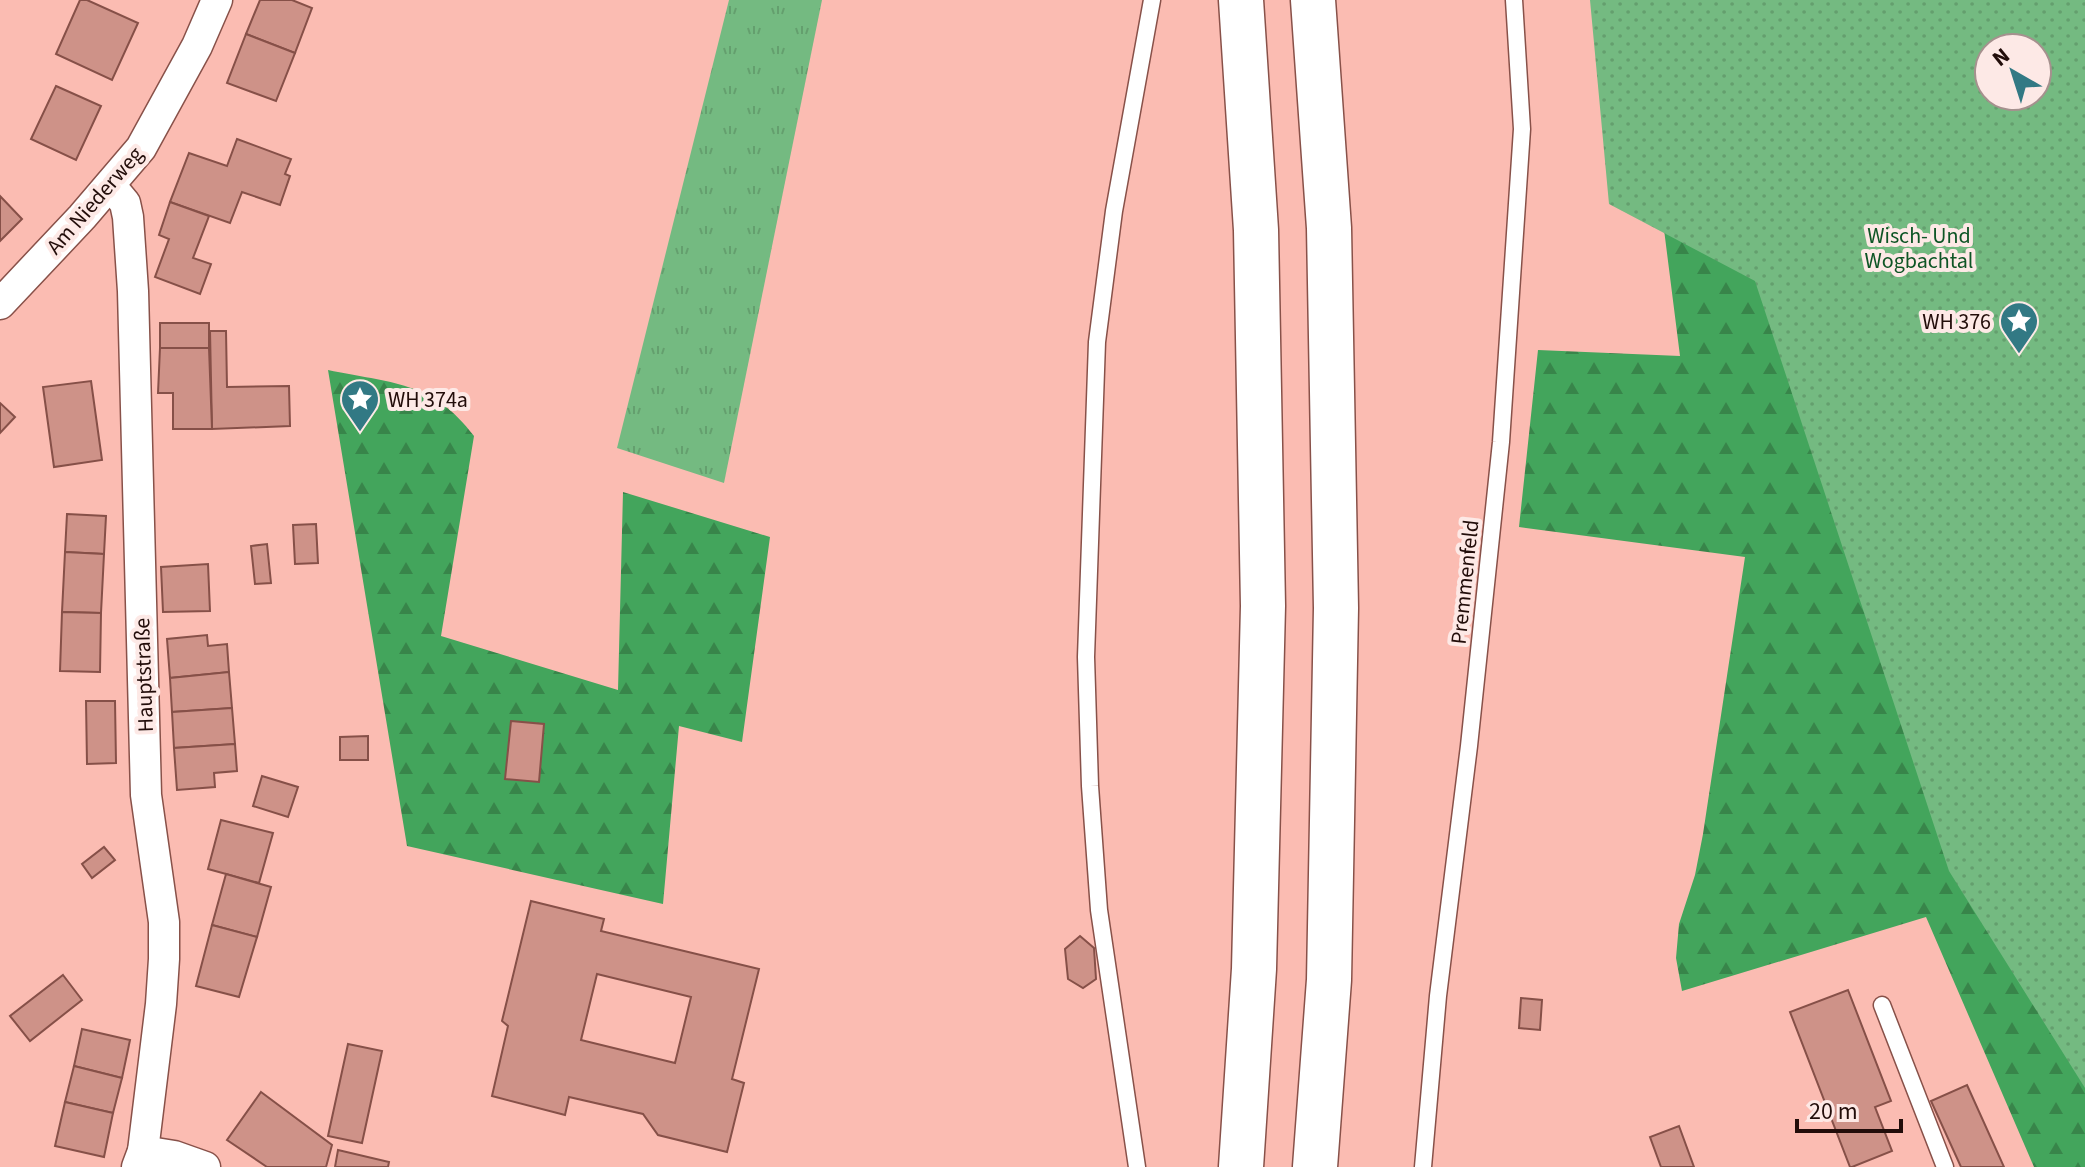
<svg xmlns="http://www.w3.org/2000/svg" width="2085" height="1167" viewBox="0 0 2085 1167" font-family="'Source Sans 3',sans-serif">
<defs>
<pattern id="grass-tufts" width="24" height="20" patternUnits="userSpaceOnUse" patternTransform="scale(2)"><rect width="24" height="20" fill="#74ba81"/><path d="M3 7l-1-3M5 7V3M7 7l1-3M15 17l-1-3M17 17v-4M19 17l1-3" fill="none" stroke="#649f6e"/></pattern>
<pattern id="forest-firs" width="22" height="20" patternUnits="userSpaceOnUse" patternTransform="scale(2)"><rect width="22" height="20" fill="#43a55c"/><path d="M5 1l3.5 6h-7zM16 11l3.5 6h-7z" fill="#38854a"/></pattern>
<pattern id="park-dots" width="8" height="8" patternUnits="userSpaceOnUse" patternTransform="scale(2)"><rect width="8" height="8" fill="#74ba81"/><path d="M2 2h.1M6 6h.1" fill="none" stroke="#649f6e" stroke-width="1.8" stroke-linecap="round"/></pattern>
</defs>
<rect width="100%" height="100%" fill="#fbbcb2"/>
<!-- grass -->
<polygon fill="url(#grass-tufts)" points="729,0 822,0 724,483 617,448"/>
<!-- forest -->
<g fill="url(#forest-firs)" fill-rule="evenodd">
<path d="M1635,0H2085V1167H2034L1926,917L1682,991L1676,958L1679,924L1695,875L1703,834L1745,557L1519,527L1538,350L1680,356ZM1989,48H2037V96H1989Z"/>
<path d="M328,370C390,383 433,381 474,436L441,636L618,690L623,492L770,537L742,742L679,726L663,904L407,846Z"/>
</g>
<!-- park -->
<path fill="url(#park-dots)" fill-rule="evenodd" d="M1590,0H2085V1088L1949,871L1755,281L1609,204ZM1989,48H2037V96H1989Z"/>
<!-- building -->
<g fill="#ce9288" stroke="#865048" stroke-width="2" fill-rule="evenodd">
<polygon points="80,0 87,0 138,23 112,80 56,54"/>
<polygon points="260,0 292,0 312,8 295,53 246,34"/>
<polygon points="246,34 295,53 276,101 227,83"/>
<polygon points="56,86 101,106 76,160 31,139"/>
<polygon points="237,139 291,159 285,174 290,176 280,205 242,192 230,223 170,202 189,153 227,166"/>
<polygon points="0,196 22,219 0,241"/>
<polygon points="170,202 209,216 193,258 211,264 200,294 155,277 169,239 159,235"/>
<rect x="160" y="323" width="49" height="25"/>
<polygon points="210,331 226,331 227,387 289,386 290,426 212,429"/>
<polygon points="160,348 209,348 212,429 173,429 173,393 158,393"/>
<polygon points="91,381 102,460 54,467 43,387"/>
<polygon points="0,403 15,417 0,433"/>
<polygon points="67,514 106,516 104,554 65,552"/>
<polygon points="316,524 318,563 295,564 293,525"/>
<polygon points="267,544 271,583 255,584 251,546"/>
<polygon points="65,552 104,554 101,613 62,612"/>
<polygon points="208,564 210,611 163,612 161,567"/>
<polygon points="62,612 101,613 100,672 60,671"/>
<polygon points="207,635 208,646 227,644 229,672 170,678 167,639"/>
<polygon points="229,672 232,708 172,712 170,678"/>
<polygon points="86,701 115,701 116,763 87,764"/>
<polygon points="232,708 235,744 174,748 172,712"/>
<polygon points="511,721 544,724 539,782 505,779"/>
<polygon points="368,736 368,760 340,760 340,737"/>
<polygon points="235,744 237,771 214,773 215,787 177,790 174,748"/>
<polygon points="262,776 298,787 288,817 253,806"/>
<polygon points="221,820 273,833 259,883 208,869"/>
<polygon points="104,847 115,860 92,878 82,864"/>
<polygon points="226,874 271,887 257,937 212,925"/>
<path d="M531,901L604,919L601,931L759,969L732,1079L744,1083L727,1152L658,1135L643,1114L569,1097L565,1115L492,1096L508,1026L502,1021ZM597,974L691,997L675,1063L581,1040Z"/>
<polygon points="212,925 257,937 239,997 196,986"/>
<polygon points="1080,936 1094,948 1096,979 1083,988 1068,979 1065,949"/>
<polygon points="63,975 82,1000 30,1041 10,1016"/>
<polygon points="1848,990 1891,1101 1875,1107 1892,1151 1852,1167 1850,1167 1790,1012"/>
<polygon points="1521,998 1542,1000 1540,1030 1519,1028"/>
<polygon points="82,1029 130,1040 122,1078 74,1066"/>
<polygon points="348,1044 382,1051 362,1143 328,1136"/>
<polygon points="74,1066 122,1078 113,1113 65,1102"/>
<polygon points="1967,1085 2004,1167 1961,1167 1931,1101"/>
<polygon points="261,1092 332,1145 326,1167 267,1167 227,1140"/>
<polygon points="65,1102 113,1113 104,1157 55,1146"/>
<polygon points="1679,1126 1694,1167 1661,1167 1650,1137"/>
<polygon points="338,1150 389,1162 388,1167 335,1167"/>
</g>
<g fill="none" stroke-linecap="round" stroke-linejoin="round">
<defs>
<g id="service">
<polyline points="1882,1005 1945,1167"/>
<polyline points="1137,1167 1099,910 1090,786 1086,657 1097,342 1114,211 1152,0"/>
<polyline points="1423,1167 1438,996 1469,746 1501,442 1522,129 1514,0"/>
</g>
<g id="minor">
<polyline points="110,185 125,203 128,217 133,291 146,795 164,922 164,959 161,1004 143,1151 137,1167"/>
<polyline points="0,304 82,217 141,148 197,46 217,0"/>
<polyline points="143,1151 174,1156 205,1167"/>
</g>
<g id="motorway">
<polyline points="1241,0 1256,230 1263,606 1254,969 1241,1167"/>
<polyline points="1313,0 1329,228 1336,608 1329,980 1315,1167"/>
</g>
</defs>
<!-- service casing -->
<use href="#service" stroke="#885149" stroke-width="19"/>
<!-- minor casing -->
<use href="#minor" stroke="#885149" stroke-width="33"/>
<!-- motorway casing -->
<use href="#motorway" stroke="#885149" stroke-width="47"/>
<!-- service -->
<use href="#service" stroke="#fff" stroke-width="16"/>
<!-- minor -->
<use href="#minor" stroke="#fff" stroke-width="30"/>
<!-- motorway -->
<use href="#motorway" stroke="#fff" stroke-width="44"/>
</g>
<!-- icons -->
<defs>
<symbol id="sight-pin" viewBox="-11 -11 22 30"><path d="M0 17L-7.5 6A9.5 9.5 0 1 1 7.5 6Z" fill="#327984" stroke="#fde9e6"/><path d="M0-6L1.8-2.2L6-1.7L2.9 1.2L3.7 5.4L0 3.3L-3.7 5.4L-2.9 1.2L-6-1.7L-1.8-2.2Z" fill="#fff"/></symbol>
</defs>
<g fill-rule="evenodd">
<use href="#sight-pin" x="1997" y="299" width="44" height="60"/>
<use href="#sight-pin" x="338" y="377" width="44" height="60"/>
</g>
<g text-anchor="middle" stroke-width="8" stroke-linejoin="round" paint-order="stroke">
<!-- street labels -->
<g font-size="22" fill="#220d0a" stroke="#fde9e6">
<text transform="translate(94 200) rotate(-49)" y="8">Am Niederweg</text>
<text transform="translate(1464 582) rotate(-84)" y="8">Premmenfeld</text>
<text transform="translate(143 675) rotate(-92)" y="8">Hauptstraße</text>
</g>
<!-- park labels -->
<g font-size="22" fill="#0e5525" stroke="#fde9e6">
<text x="1919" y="243">Wisch- Und<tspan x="1919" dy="25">Wogbachtal</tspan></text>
</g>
<!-- poi labels -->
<g font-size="22" fill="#220d0a" stroke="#fde9e6" text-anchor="end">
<text x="1991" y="329">WH 376</text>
<text x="388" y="407" text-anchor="start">WH 374a</text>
</g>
</g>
<!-- north arrow -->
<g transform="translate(2013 72) rotate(321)"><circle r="38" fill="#fde9e6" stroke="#a5918e" stroke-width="2"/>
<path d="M0-6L14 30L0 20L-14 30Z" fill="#327984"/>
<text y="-12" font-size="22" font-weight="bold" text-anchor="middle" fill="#220d0a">N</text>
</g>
<!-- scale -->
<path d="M1797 1119v12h104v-12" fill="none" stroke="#220d0a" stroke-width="4"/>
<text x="1809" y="1119" font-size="24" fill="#220d0a" stroke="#fde9e6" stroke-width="6" paint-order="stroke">20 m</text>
</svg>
